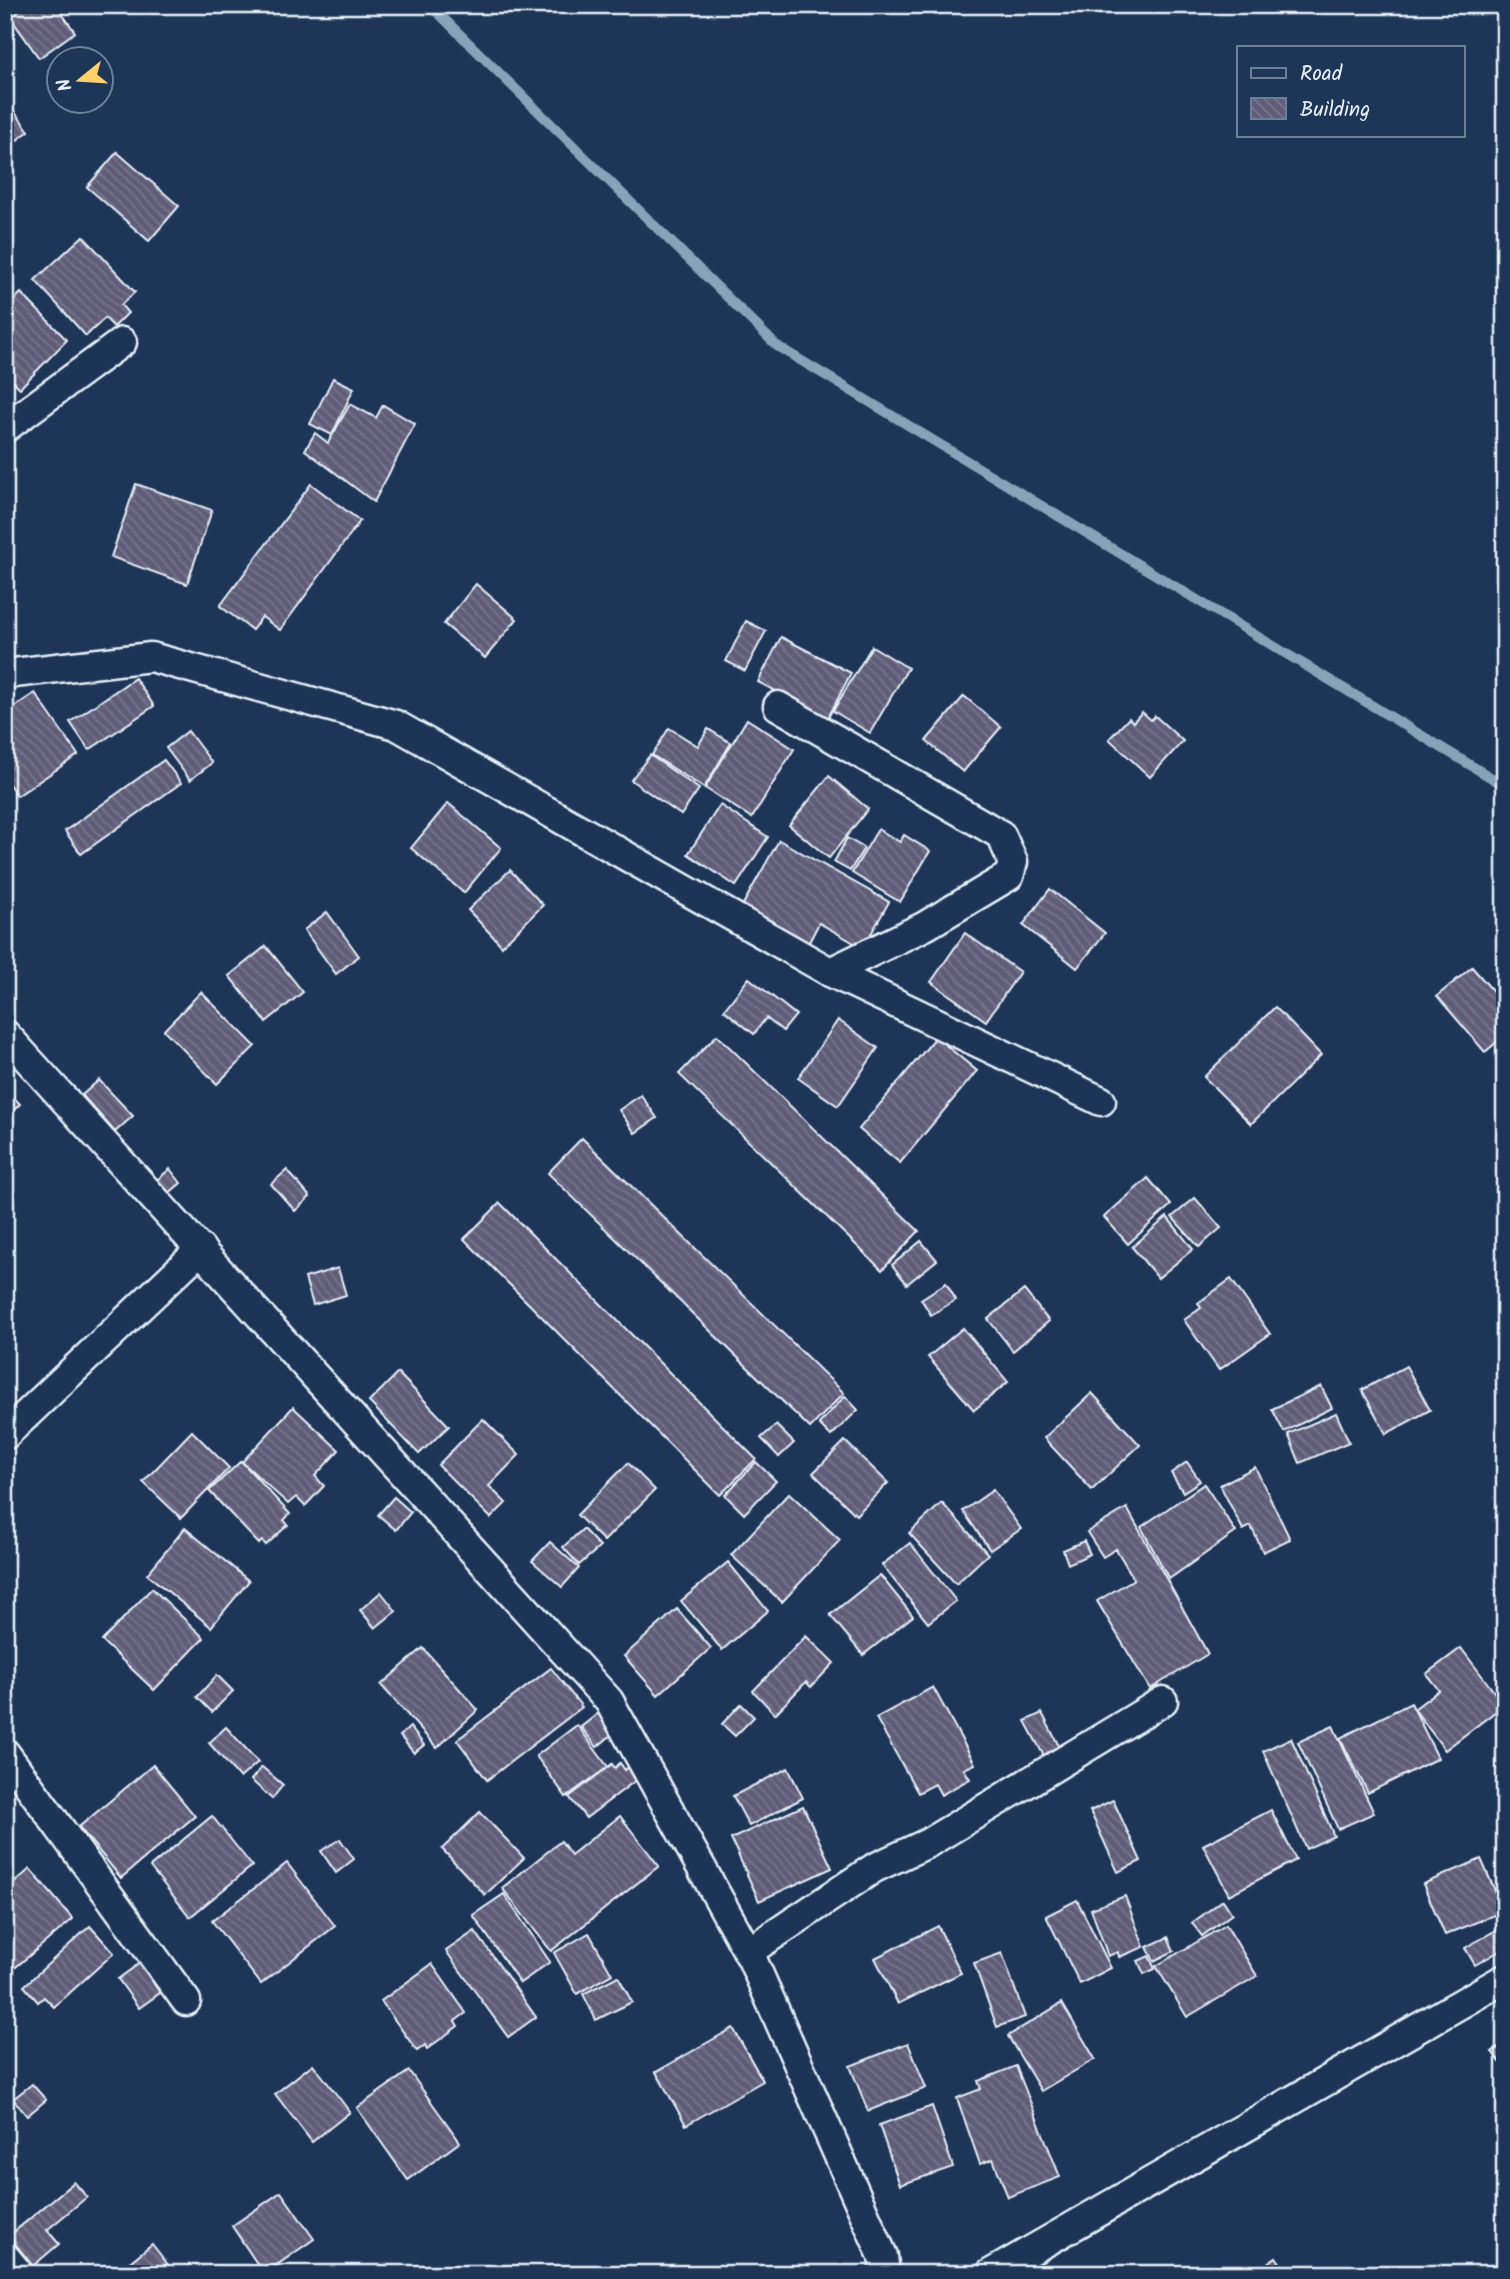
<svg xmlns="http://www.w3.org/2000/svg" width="1510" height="2279" viewBox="0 0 1510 2279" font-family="Kalam,sans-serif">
<defs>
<pattern id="building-back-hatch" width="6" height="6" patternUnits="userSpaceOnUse" patternTransform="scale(1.75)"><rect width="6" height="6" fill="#615d79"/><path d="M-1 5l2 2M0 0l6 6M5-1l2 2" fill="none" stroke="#78758d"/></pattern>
</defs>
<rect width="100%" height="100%" fill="#1d3557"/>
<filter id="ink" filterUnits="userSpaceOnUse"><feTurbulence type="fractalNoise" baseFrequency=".0143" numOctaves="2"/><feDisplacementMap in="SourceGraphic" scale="14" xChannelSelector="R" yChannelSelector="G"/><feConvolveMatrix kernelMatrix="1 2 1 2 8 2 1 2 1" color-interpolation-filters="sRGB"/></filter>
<g filter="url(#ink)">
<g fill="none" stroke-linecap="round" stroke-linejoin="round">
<!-- stream -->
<polyline stroke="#86a4b7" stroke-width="10" points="430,5 777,346 1505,786"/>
</g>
<!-- building -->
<g fill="url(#building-back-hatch)" stroke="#e8f1f8" stroke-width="2">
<polygon points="27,5 56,5 75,32 39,58 10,17"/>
<polygon points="5,99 29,131 5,149"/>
<polygon points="117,152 179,206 149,241 87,187"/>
<polygon points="83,236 135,292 121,305 128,313 114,327 105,318 86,336 35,280"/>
<polygon points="21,293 67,340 20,388 5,373 5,309"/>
<polygon points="333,378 354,388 332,435 310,424"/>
<polygon points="350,404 376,418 383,405 415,424 374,502 305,450 315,433 328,443"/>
<polygon points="136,484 212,510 187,584 111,557"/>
<polygon points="311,484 360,521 280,630 262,617 252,630 220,606"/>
<polygon points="476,584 517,619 485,658 444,624"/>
<polygon points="746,621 766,631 745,671 726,661"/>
<polygon points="781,637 851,673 828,718 758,682"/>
<polygon points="872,646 908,668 870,733 833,711"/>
<polygon points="135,678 154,706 89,750 70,722"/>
<polygon points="35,693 78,755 17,796 5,778 5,713"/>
<polygon points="964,696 1001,727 963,772 926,741"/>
<polygon points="1142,712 1151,720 1155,716 1183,741 1150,777 1109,739 1129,718 1133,722"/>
<polygon points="747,719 794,749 752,818 705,788"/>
<polygon points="669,728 698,746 708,729 731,743 704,788 652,755"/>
<polygon points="188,731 212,763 190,780 166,748"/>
<polygon points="650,755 699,789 681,815 631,780"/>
<polygon points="164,760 181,783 81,854 65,831"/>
<polygon points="829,776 868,809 829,858 789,825"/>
<polygon points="448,803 501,848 464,893 411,848"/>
<polygon points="720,805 768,837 736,886 688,854"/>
<polygon points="878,829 900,842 904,835 930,851 900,902 852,873"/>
<polygon points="847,838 864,848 850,871 834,862"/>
<polygon points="779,840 889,902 863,948 819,923 807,946 741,908"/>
<polygon points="510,870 543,905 502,946 468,910"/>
<polygon points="1050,889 1105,933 1077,968 1023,925"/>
<polygon points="327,912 359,956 336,974 304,930"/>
<polygon points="965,933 1020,972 986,1021 931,982"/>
<polygon points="266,946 303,992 266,1022 229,976"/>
<polygon points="1472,967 1505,1005 1505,1035 1485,1052 1437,996"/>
<polygon points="749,978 796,1015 783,1031 766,1018 754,1034 724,1010"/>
<polygon points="201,992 255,1046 217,1084 164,1030"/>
<polygon points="1275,1007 1321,1055 1251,1124 1204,1077"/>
<polygon points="838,1020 878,1048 838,1106 798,1078"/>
<polygon points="717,1035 919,1231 882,1270 679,1074"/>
<polygon points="936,1037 977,1071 900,1163 859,1129"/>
<polygon points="99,1080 133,1116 115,1132 82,1095"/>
<polygon points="5,1088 20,1104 5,1119"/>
<polygon points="641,1095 657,1118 635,1133 619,1110"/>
<polygon points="582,1138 844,1393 810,1428 548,1173"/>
<polygon points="170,1169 181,1183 168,1194 157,1180"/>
<polygon points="287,1170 310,1197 295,1211 271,1184"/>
<polygon points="1148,1178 1171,1205 1128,1244 1104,1217"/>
<polygon points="1195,1198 1221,1228 1199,1247 1172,1217"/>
<polygon points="500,1203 756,1459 720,1495 464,1239"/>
<polygon points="1167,1217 1193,1249 1158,1278 1132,1247"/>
<polygon points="921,1241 937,1260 907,1284 892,1265"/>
<polygon points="338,1268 346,1295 313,1305 305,1278"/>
<polygon points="1231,1279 1270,1334 1219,1370 1184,1320 1201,1308 1198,1303"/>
<polygon points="946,1283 956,1300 931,1315 921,1299"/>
<polygon points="1024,1290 1049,1321 1013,1351 988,1319"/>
<polygon points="963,1328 1008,1382 974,1410 928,1357"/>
<polygon points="1406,1366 1430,1410 1386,1434 1362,1390"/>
<polygon points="398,1373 449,1426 419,1454 369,1402"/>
<polygon points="1321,1386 1332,1408 1284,1432 1272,1409"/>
<polygon points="1092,1393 1140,1445 1092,1490 1044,1438"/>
<polygon points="845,1396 858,1410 831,1436 819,1424"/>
<polygon points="293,1407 339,1450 315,1476 324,1486 305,1506 296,1497 288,1504 242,1462"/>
<polygon points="1336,1413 1349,1442 1300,1463 1288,1434"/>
<polygon points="483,1419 519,1455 489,1486 506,1503 491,1518 438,1465"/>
<polygon points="776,1425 794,1443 779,1457 761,1438"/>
<polygon points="192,1431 229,1468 181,1518 143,1482"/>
<polygon points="845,1441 888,1483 856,1515 813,1473"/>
<polygon points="241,1461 290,1514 284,1520 288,1525 266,1545 262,1541 259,1544 209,1491"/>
<polygon points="756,1462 776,1481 744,1514 725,1495"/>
<polygon points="1187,1462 1200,1481 1183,1492 1171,1473"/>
<polygon points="628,1463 655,1490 604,1541 577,1515"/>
<polygon points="1255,1467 1290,1539 1263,1552 1251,1526 1243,1530 1220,1485"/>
<polygon points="1204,1484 1236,1532 1169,1579 1141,1527"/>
<polygon points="993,1490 1021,1529 990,1550 963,1511"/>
<polygon points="789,1493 840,1540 782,1602 731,1555"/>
<polygon points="394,1497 411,1512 396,1530 378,1515"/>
<polygon points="942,1503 988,1554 956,1584 909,1533"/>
<polygon points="1127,1508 1208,1654 1150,1689 1097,1601 1134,1579 1116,1549 1103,1557 1087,1532"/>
<polygon points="185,1528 249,1581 211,1627 147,1574"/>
<polygon points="583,1529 600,1547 579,1565 563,1547"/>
<polygon points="1084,1541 1090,1554 1068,1564 1063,1550"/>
<polygon points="550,1542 579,1568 562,1587 532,1561"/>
<polygon points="910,1543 956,1601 928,1623 882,1565"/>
<polygon points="728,1562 768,1611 722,1650 681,1601"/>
<polygon points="880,1575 913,1616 863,1655 830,1615"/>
<polygon points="152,1588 204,1638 154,1690 102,1641"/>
<polygon points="381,1592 396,1611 375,1628 360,1610"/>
<polygon points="677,1609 711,1648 658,1695 624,1656"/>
<polygon points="806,1636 834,1663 811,1687 806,1682 775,1714 753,1691"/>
<polygon points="423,1648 478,1710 437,1748 381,1685"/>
<polygon points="1461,1648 1504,1705 1445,1750 1414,1709 1439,1690 1426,1674"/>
<polygon points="551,1668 582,1707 487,1780 457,1740"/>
<polygon points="217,1675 233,1691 212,1712 197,1697"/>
<polygon points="933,1687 975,1764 964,1769 970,1779 941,1795 935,1784 918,1793 876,1718"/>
<polygon points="1411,1703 1438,1758 1368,1793 1340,1738"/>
<polygon points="741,1704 754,1717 735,1736 722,1724"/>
<polygon points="600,1712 615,1732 597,1747 581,1727"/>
<polygon points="1042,1713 1061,1750 1045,1758 1025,1721"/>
<polygon points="577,1725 608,1767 566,1797 536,1756"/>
<polygon points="1333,1726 1374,1813 1338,1829 1298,1742"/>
<polygon points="226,1727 258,1762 240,1778 209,1743"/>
<polygon points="410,1727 424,1745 414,1753 400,1736"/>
<polygon points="1291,1738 1334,1836 1306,1849 1263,1751"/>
<polygon points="620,1763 625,1770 631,1765 640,1777 586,1818 569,1797 612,1764 615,1768"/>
<polygon points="153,1765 195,1816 121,1878 79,1827"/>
<polygon points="262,1767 283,1785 272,1799 251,1780"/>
<polygon points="788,1768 803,1798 749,1826 733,1796"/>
<polygon points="1113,1800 1141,1861 1118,1872 1090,1811"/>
<polygon points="803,1806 832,1868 759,1901 731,1839"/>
<polygon points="1271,1810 1296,1860 1229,1895 1203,1845"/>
<polygon points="480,1812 524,1858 485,1895 442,1849"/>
<polygon points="212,1816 252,1866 190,1917 150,1867"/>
<polygon points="620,1816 659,1866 551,1951 502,1888 561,1841 571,1855"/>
<polygon points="340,1839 354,1859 336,1873 321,1851"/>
<polygon points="1481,1859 1504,1911 1445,1935 1423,1884"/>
<polygon points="287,1863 335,1926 261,1984 212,1921"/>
<polygon points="30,1869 73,1919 5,1976 5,1891"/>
<polygon points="504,1894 550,1962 520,1983 473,1915"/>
<polygon points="1125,1896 1144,1947 1119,1957 1118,1952 1108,1956 1091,1909"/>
<polygon points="1077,1900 1111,1968 1080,1984 1046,1916"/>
<polygon points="1223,1900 1232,1914 1202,1936 1192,1923"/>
<polygon points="1226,1925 1257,1976 1187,2017 1156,1966"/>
<polygon points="1505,1925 1505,1948 1475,1965 1465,1948"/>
<polygon points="90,1926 114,1953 54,2007 44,1997 38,2002 24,1986"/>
<polygon points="938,1926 961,1973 898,2004 875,1958"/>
<polygon points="475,1931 536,2017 508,2037 446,1951"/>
<polygon points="589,1933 612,1974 577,1994 554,1953"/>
<polygon points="1168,1937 1174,1951 1154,1961 1147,1947"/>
<polygon points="1002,1953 1025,2017 997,2027 974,1963"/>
<polygon points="1149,1956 1155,1969 1144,1974 1138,1961"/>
<polygon points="140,1963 160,1993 139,2008 118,1979"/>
<polygon points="432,1964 466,2013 455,2021 458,2026 427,2049 425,2045 417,2051 381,2001"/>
<polygon points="618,1976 632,2002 596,2020 583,1994"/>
<polygon points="1062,2003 1095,2059 1041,2091 1008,2036"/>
<polygon points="733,2028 763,2081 686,2125 656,2072"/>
<polygon points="1505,2042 1505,2068 1492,2052"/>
<polygon points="908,2043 926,2088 868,2111 850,2066"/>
<polygon points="313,2064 350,2112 312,2142 275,2094"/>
<polygon points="1016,2066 1060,2177 1008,2197 993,2159 980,2164 957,2098 981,2089 978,2081"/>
<polygon points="409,2071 460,2142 408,2180 357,2108"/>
<polygon points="32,2084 46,2100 27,2116 13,2099"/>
<polygon points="932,2106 953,2167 900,2185 879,2125"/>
<polygon points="74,2182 87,2197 47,2230 59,2244 33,2266 9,2236"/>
<polygon points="281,2192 314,2239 264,2274 232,2226"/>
<polygon points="152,2244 175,2274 115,2274"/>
<polygon points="1276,2257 1288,2274 1252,2274"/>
</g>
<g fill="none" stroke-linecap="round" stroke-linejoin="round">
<defs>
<g id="street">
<polyline points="5,428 122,342"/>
<polyline points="5,674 151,657 396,725 830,972 1101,1101"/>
<polyline points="778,706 1001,835 1013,862 1009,876 925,926 830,972"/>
<polyline points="5,1034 609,1701 752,1959 883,2256 885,2274"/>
<polyline points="5,1435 201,1249"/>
<polyline points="5,1753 186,2001"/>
<polyline points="748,1952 874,1868 928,1843 1163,1701"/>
<polyline points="5,2257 19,2274"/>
<polyline points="990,2274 1502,1980"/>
</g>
</defs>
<!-- street casing -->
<use href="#street" stroke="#e8f1f8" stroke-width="33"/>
<!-- street -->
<use href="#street" stroke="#1d3557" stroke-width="28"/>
</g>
</g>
<!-- margin -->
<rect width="1510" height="2279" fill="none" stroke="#1d3557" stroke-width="28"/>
<rect x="14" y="14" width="1482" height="2251" fill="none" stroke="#e8f1f8" stroke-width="2.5" filter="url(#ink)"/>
<!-- legend -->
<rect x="1237" y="46" width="228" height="91" fill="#1d3557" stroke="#6e8097" stroke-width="2"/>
<rect x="1251" y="68" width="35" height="10" fill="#1d3557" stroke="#6e8097" stroke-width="2"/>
<text x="1300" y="80" font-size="21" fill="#e8f1f8">Road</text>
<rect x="1251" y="98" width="35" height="21" fill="url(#building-back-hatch)" stroke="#6e8097" stroke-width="2"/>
<text x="1300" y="116" font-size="21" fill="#e8f1f8">Building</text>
<!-- north arrow -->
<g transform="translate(80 80) rotate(252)"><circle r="33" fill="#1d3557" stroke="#6e8097" stroke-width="2"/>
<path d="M0-5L12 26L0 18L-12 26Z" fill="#ffd166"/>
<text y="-10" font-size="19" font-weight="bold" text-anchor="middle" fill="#e8f1f8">N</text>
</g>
</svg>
